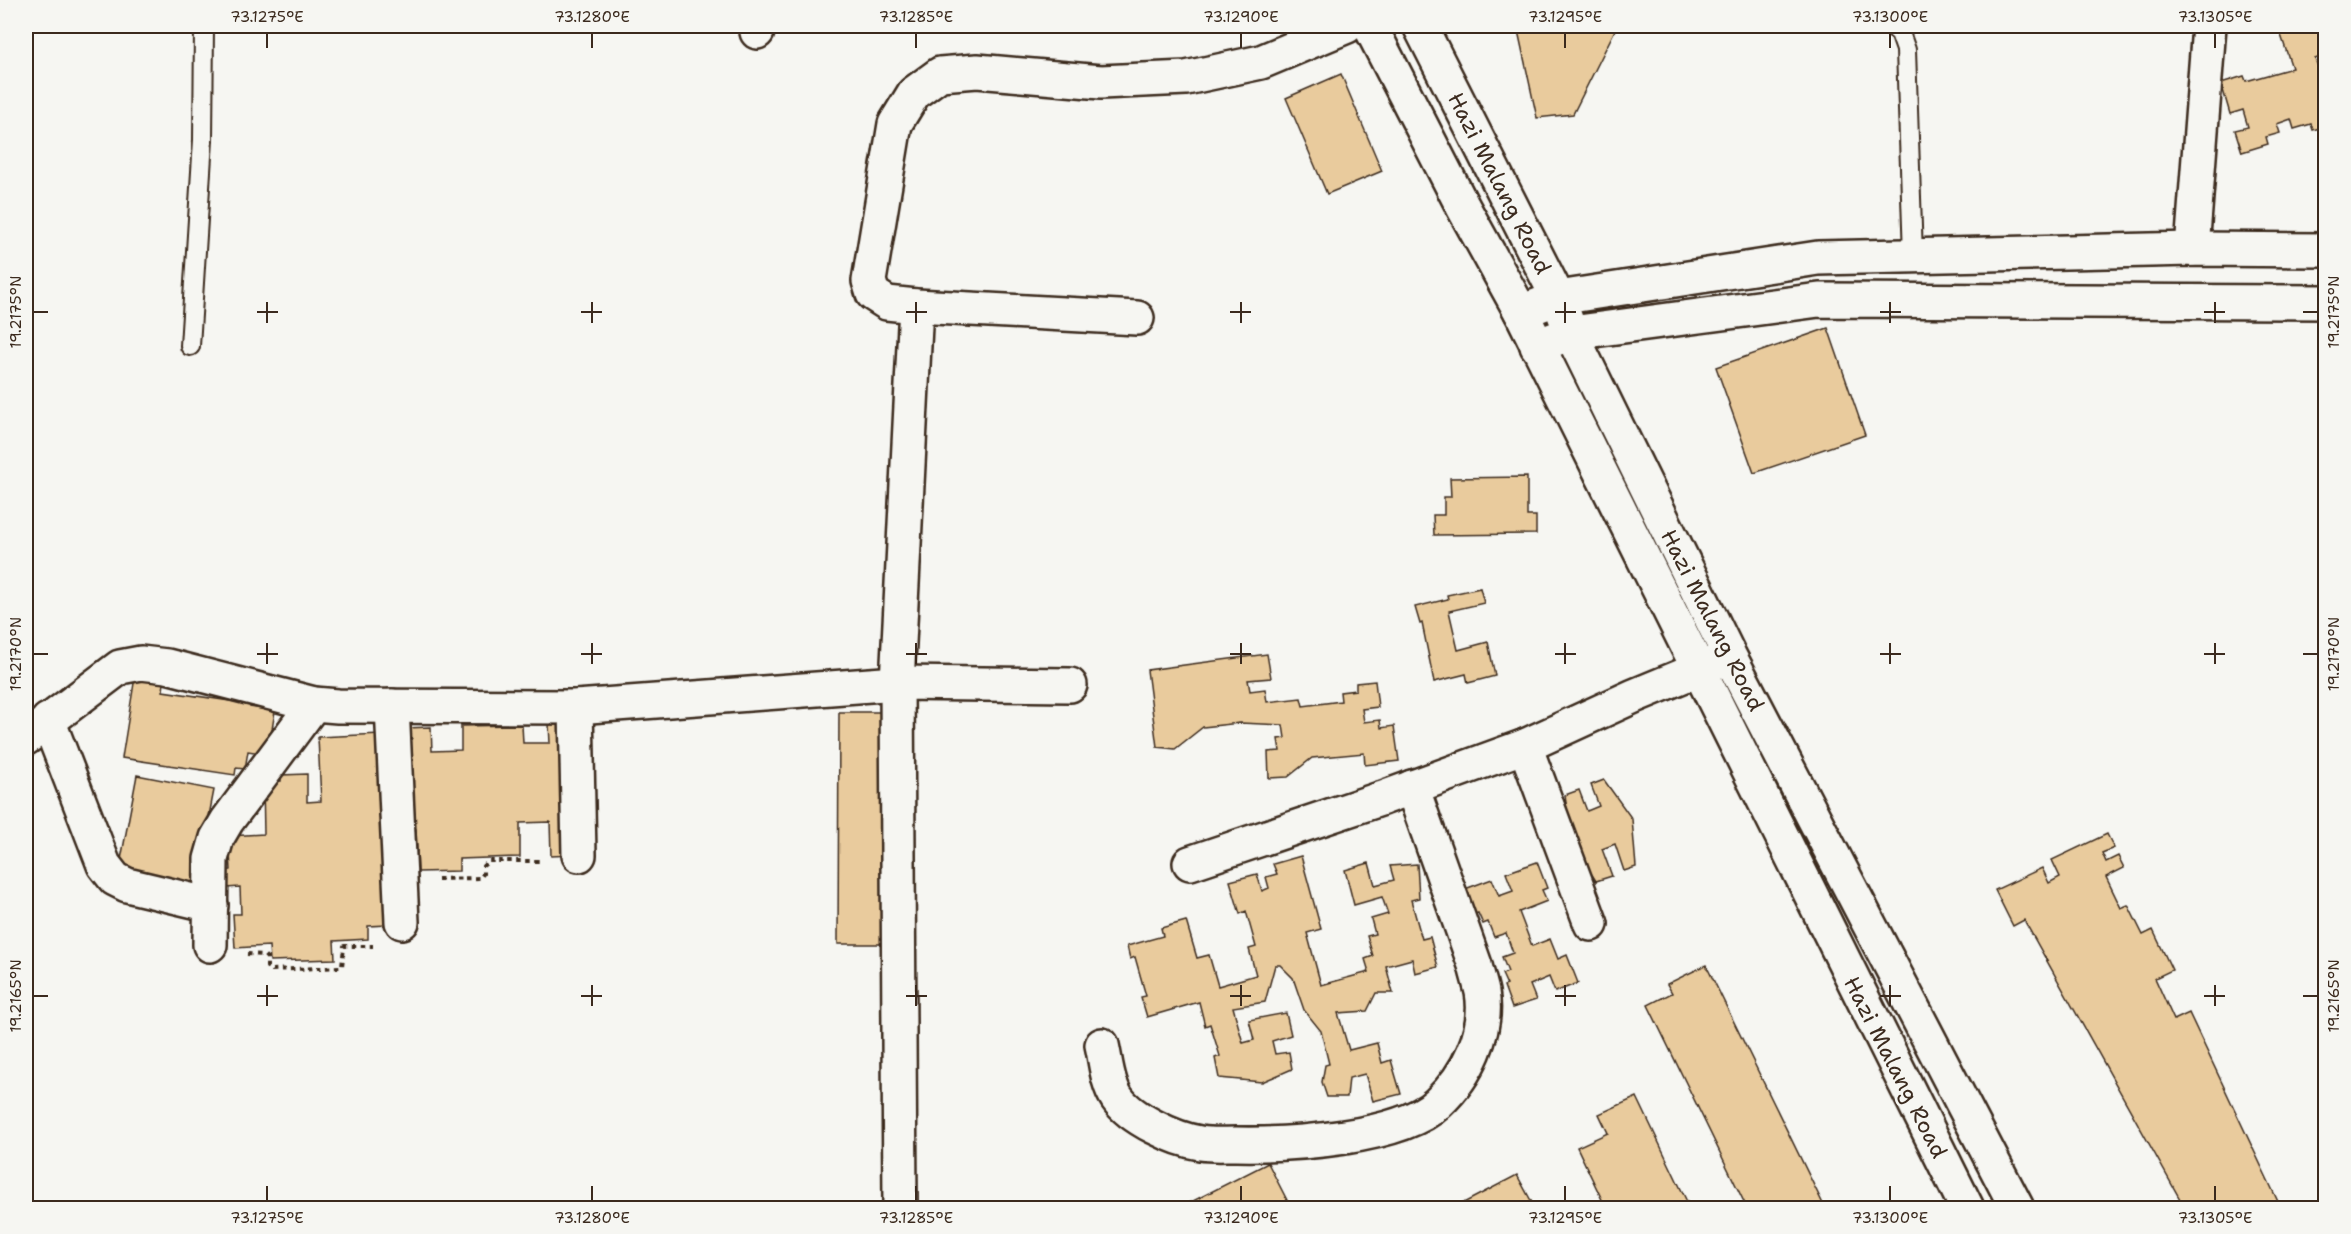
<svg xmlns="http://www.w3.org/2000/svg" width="2351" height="1234" viewBox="0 0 2351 1234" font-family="'Shantell Sans',sans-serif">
<rect width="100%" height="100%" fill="#f6f6f2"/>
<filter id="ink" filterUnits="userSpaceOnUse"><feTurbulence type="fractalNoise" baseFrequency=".0167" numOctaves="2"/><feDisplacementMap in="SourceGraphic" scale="12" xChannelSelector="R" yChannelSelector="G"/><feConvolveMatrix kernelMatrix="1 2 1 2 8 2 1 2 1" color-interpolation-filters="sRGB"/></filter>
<g filter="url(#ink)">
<!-- building -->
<g fill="#e9cb9d" stroke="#3b2a1e" stroke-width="1.5">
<polygon points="1517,26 1617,26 1573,114 1537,118"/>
<polygon points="2288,26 2326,26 2326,55 2315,59 2326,87 2326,126 2313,130 2311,124 2294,129 2291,119 2277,124 2280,133 2266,137 2268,144 2242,152 2235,130 2248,127 2243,110 2230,114 2221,83 2244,76 2246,81 2292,68 2280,32 2289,29"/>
<polygon points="1341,74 1382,171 1327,194 1286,98"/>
<polygon points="1828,328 1865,435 1754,473 1716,367"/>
<polygon points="1527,477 1527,516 1536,516 1536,534 1434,535 1433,515 1444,515 1444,497 1451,497 1450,478"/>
<polygon points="1480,588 1484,603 1449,611 1458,650 1488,642 1495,676 1468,683 1466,674 1434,682 1422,623 1420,624 1415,607 1448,599 1447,595"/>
<polygon points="1267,654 1271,678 1248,680 1250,691 1265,689 1267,702 1301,698 1303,706 1341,701 1340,692 1356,690 1356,683 1375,681 1378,707 1362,709 1364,722 1380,720 1381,728 1394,726 1399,761 1365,765 1364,753 1312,758 1288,777 1269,778 1268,752 1280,751 1278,739 1285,738 1283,725 1240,723 1203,727 1175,749 1157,747 1147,670"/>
<polygon points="135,677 164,682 163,691 250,704 250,707 275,711 268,754 248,751 245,769 236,768 235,775 122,758"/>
<polygon points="839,712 886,712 885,944 838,944"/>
<polygon points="549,724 570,724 573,855 551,856 550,822 520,823 520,857 459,859 459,871 418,872 416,829 409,829 406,728 431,727 432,751 461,750 461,726 522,725 523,743 550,743"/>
<polygon points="381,734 388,925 368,926 368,939 334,941 335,959 270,961 269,946 235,948 233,914 241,914 240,887 226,888 226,871 231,870 229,836 264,834 263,782 281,781 281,775 307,774 307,802 321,801 318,737"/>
<polygon points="137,775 214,790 196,883 119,870"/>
<polygon points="1604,780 1632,819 1636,867 1624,871 1615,844 1602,849 1612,876 1596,881 1571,842 1565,795 1579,790 1587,811 1599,806 1591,785"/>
<polygon points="2107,834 2114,848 2102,853 2106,862 2118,856 2124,868 2106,877 2121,908 2128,905 2143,935 2153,930 2172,970 2155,978 2174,1020 2189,1013 2281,1208 2185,1208 2024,920 2013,926 1995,890 2042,868 2049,883 2060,877 2052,860"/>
<polygon points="1301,856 1321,929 1307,933 1321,985 1369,972 1365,959 1373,956 1367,936 1375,934 1371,919 1388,914 1382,897 1354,905 1345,870 1369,863 1375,885 1394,880 1390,866 1417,864 1419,898 1411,900 1422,939 1430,937 1438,967 1415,973 1412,959 1386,966 1393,993 1376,993 1367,1011 1338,1013 1349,1050 1377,1043 1382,1063 1391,1060 1401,1094 1373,1101 1365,1074 1349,1078 1347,1097 1327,1097 1322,1082 1325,1065 1329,1064 1321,1031 1304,1010 1293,978 1280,965 1275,965 1265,1002 1233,1007 1243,1043 1254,1040 1249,1020 1286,1013 1291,1035 1272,1041 1275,1054 1289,1052 1292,1069 1262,1082 1219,1078 1215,1058 1220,1056 1210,1024 1205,1026 1199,1002 1147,1017 1141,997 1146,996 1135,957 1130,959 1127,946 1163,936 1161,928 1186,921 1197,958 1209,955 1218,986 1256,975 1249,949 1256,947 1246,911 1240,914 1230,881 1257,874 1262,891 1269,888 1266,877 1277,874 1273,864"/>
<polygon points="1537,862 1547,888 1542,890 1547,901 1519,912 1532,946 1550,939 1558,959 1567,955 1578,983 1555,992 1549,977 1530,985 1536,1000 1512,1008 1504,986 1507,985 1502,974 1508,972 1502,957 1513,953 1506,933 1494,937 1488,922 1483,924 1478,913 1475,914 1465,889 1492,879 1499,896 1513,891 1506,873"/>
<polygon points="1706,965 1825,1208 1747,1208 1648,1005 1672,993 1667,984"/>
<polygon points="1637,1097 1690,1208 1606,1208 1577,1147 1608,1133 1599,1114"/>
<polygon points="1268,1163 1291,1208 1187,1208 1185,1205"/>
<polygon points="1517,1175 1535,1208 1454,1208"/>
</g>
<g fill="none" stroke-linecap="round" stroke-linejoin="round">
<defs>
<g id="service">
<polyline points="1892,26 1900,33 1906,50 1913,256"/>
<polyline points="190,346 203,140 204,26"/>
</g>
<g id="minor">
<polyline points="756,26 757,32"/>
<polyline points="2192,249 2209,26"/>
<polyline points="1137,318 916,306 887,303 873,294 869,281 895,124 914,93 940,74 977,71 1101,82 1186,78 1261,62 1347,26"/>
<polyline points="392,706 402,922"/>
<polyline points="576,707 579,855"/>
<polyline points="48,720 104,865 115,879 127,885 211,905"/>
<polyline points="26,738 120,667 141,663 167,666 314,704 338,706 576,707 897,683 1070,685"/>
<polyline points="1525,746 1591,924"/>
<polyline points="1190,863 1383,798 1525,746 1634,696 1726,658"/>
<polyline points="210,945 211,859 217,838 227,821 314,704"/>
<path d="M1102,1045C1106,1062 1107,1083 1117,1098C1131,1119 1175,1139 1200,1143C1211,1145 1224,1144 1236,1144C1288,1145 1400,1139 1438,1103C1467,1076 1489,1032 1482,992C1480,983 1477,974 1475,965L1412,787"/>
<polyline points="900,1208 897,683 916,306"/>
</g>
<g id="tertiary">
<polyline points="1521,312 1558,298 1818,258 2192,249 2326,250"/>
<polyline points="1537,346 1571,333 1819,300 2326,302"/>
</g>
<g id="secondary">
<polyline points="1370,26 1463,207 1521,312 1967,1208"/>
<polyline points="1420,26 1558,298 1571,333 1730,657 2017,1208"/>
</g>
</defs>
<!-- service casing -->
<use href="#service" stroke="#3b2a1e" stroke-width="22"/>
<!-- minor casing -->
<use href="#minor" stroke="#3b2a1e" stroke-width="38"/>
<!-- tertiary casing -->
<use href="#tertiary" stroke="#3b2a1e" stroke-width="38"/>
<!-- secondary casing -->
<use href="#secondary" stroke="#3b2a1e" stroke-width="38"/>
<!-- path -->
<g stroke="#3b2a1e" stroke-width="4" stroke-dasharray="4.5 4.5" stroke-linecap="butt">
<polyline points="438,879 480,878 483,874 483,866 489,861 542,861"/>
<polyline points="247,954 264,955 267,958 267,967 272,970 342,967 344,946 373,946"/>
</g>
<!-- service -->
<use href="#service" stroke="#f6f6f2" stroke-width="18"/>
<!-- minor -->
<use href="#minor" stroke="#f6f6f2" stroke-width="33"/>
<!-- tertiary -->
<use href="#tertiary" stroke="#f6f6f2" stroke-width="33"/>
<!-- secondary -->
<use href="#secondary" stroke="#f6f6f2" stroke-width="33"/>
</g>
</g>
<!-- ticks -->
<path fill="none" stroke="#3b2a1e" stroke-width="2" d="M267,33V48M592,33V48M916,33V48M1241,33V48M1565,33V48M1890,33V48M2215,33V48M267,302V323M592,302V323M916,302V323M1241,302V323M1565,302V323M1890,302V323M2215,302V323M33,312H48M257,312H278M581,312H602M906,312H927M1230,312H1251M1555,312H1576M1880,312H1901M2204,312H2225M2303,312H2318M267,643V664M592,643V664M916,643V664M1241,643V664M1565,643V664M1890,643V664M2215,643V664M33,654H48M257,654H278M581,654H602M906,654H927M1230,654H1251M1555,654H1576M1880,654H1901M2204,654H2225M2303,654H2318M267,985V1006M592,985V1006M916,985V1006M1241,985V1006M1565,985V1006M1890,985V1006M2215,985V1006M33,996H48M257,996H278M581,996H602M906,996H927M1230,996H1251M1555,996H1576M1880,996H1901M2204,996H2225M2303,996H2318M267,1186V1201M592,1186V1201M916,1186V1201M1241,1186V1201M1565,1186V1201M1890,1186V1201M2215,1186V1201"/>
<g text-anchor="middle" stroke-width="5" stroke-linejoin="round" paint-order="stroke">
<!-- street labels -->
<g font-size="22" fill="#3b2a1e" stroke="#f6f6f2">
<text transform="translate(1500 183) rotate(63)" y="8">Hazi Malang Road</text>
<text transform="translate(1713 620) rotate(63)" y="8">Hazi Malang Road</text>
<text transform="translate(1896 1067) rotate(63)" y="8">Hazi Malang Road</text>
</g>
</g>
<!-- margin -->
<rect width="2351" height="1234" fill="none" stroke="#f6f6f2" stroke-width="66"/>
<rect x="33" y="33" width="2285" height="1168" fill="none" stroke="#3b2a1e" stroke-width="2"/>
<g font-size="15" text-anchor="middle" fill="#3b2a1e">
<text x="267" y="22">73.1275°E</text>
<text x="592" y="22">73.1280°E</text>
<text x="916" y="22">73.1285°E</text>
<text x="1241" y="22">73.1290°E</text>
<text x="1565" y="22">73.1295°E</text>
<text x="1890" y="22">73.1300°E</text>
<text x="2215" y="22">73.1305°E</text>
<text transform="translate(16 312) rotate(-90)" y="5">19.2175°N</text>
<text transform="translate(2334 312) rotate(-90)" y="5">19.2175°N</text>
<text transform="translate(16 654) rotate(-90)" y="5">19.2170°N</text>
<text transform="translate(2334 654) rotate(-90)" y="5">19.2170°N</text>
<text transform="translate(16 996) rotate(-90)" y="5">19.2165°N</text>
<text transform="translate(2334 996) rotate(-90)" y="5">19.2165°N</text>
<text x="267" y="1223">73.1275°E</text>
<text x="592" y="1223">73.1280°E</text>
<text x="916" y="1223">73.1285°E</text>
<text x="1241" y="1223">73.1290°E</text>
<text x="1565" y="1223">73.1295°E</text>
<text x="1890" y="1223">73.1300°E</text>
<text x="2215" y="1223">73.1305°E</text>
</g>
</svg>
